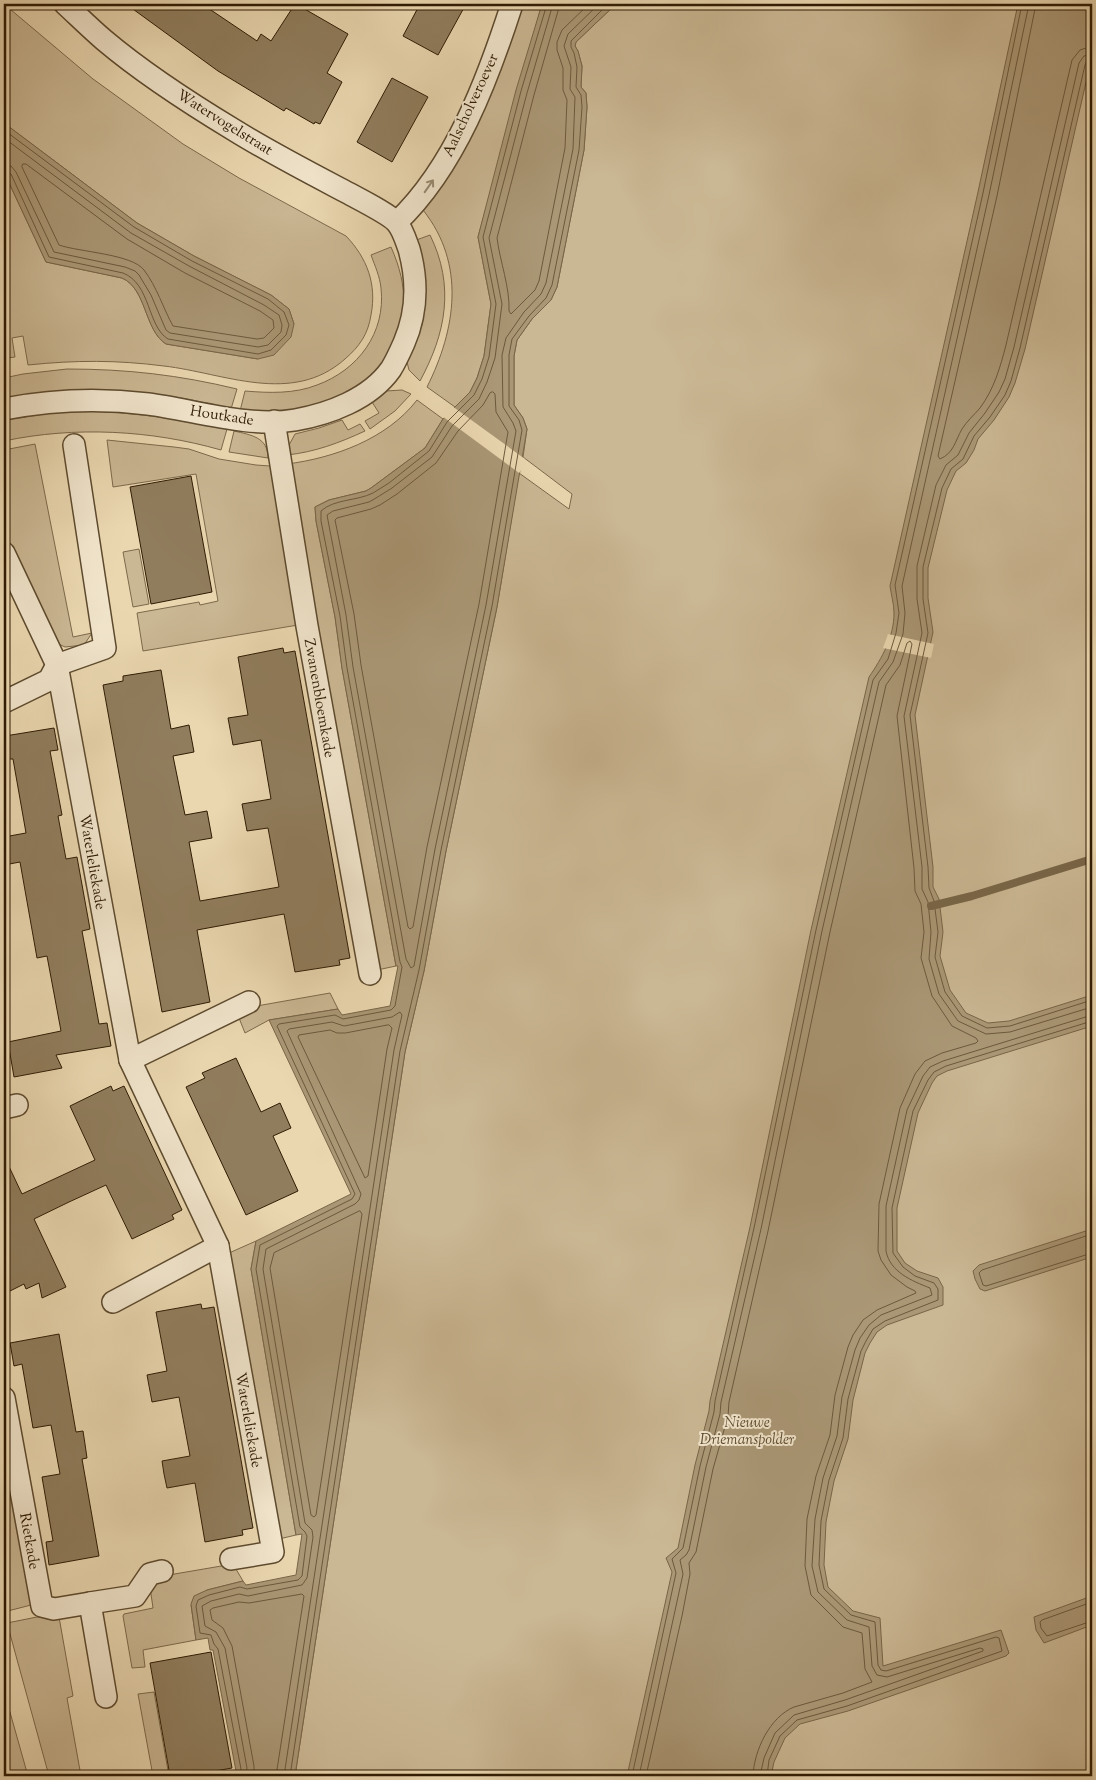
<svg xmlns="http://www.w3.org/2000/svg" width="1096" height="1780" viewBox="0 0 1096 1780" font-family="'Sorts Mill Goudy',serif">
<rect width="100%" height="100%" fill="#ead7b0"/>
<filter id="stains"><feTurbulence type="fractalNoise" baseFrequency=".004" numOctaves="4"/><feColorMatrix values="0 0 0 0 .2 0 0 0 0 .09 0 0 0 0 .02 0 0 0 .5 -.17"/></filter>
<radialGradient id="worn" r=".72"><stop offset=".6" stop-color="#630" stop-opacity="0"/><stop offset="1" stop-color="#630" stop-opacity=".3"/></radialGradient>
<!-- green -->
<g fill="#cab793" stroke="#7c694b">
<path d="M4,4L93,79L183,144L239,178L346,236C367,258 377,284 371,315C368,334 360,346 345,359C292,406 224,373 164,366C117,360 76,360 28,365L23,336L12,338L15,357L7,358L4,340V172L46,262L122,278C147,289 144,330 166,344L258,359L294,324L289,309L271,295L194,256L137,223L4,123Z"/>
<path d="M518,4H542L478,237L491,304L484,356L477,378L470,392L455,407L427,387C456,329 466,264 423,210Z"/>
<polygon points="616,4 1092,4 1092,1776 295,1776 405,1052 424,971 446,851 497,607 519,473 569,509 572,494 523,457 527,429 523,418 514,405 514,356 517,340 532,319 551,300 557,287 584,150 587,107 586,93 581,87 582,66 578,51 575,46 576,42"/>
<path d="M430,235C455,286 446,333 420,381L409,370L407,362L422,325L424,310L425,295L411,242Z"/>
<path d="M391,247C409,288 409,321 384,360C378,369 371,380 362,386C347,396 332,400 315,404C305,408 293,413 282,414C269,415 253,412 240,411L245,391C269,393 294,394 317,385C358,370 386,333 381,288C380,277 375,266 371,255Z"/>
<path d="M67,369C127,369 179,375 237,389L231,409C159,390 82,383 7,398L4,396V378L23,374Z"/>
<polygon points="402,390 411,394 395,411 370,429 365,421 379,413 372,402 386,391"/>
<path d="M417,400L443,419L425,448L371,488L366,491L329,500L315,507L316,521L335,617L342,668L396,966L377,970L287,464C334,458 387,439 417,400Z"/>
<path d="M81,411C131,412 178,418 227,429L221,450C151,430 75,426 4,441V420L51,413Z"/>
<path d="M342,420L348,430L360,424L365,431C339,443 315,452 287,455V449L295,434L319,428Z"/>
<path d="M234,431C251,435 268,437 268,458L229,452Z"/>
<polygon points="107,440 174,447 189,449 219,459 256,465 270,466 298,625 143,651 137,613 199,602 200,605 218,601 196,474 113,487"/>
<polygon points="35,444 73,637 92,633 84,645 65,647 54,642 4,533 4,450"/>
<polygon points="139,549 149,604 133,607 123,552"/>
<polygon points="330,993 338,1009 269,1020 245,1033 237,1013 251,1007"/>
<polygon points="256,1241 251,1269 296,1535 279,1539 229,1253"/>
<polygon points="4,1450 31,1605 4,1612"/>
<polygon points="233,1564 243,1581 207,1590 191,1605 196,1640 143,1650 145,1667 132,1668 123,1616 124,1614 153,1608 150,1587 157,1577"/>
<polygon points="37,1617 59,1617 73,1696 67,1698 81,1776 49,1776 7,1623"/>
<polygon points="4,1691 28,1776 6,1776 4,1770"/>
<polygon points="154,1692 169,1776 153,1776 138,1694"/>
</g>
<!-- water -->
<g fill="#aa9775" stroke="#786547">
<polygon points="542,4 616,4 576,42 575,46 578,51 582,66 581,87 586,93 587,107 584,150 557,287 551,300 532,319 517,340 514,356 514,405 523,418 527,429 497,607 446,851 424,971 405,1052 295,1776 221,1776 220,1775 236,1771 213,1650 210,1650 208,1638 196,1640 191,1604 194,1596 207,1590 243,1581 246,1585 296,1575 302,1534 296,1535 251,1269 256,1241 351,1194 269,1020 338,1009 342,1015 390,1006 398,966 396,966 342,668 335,617 316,521 315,507 329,500 366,491 371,488 425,448 443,419 470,392 477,378 484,356 491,304 478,237 516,90"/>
<path d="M1018,4H1092V56L1025,349L1015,383L1009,397L994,420L978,439L974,450L966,463L956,471L947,490L928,568V598L933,632L915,715L933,867V887L939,899L943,932L940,956L950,990L966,1013L988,1023L1009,1021L1092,995V1026L947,1071L937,1076L932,1083L918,1113L897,1208V1251L905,1263L917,1271L938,1278L943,1287V1305L887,1325L877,1332L870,1343L865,1353L853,1400L848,1439L834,1481L826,1522L824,1565L828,1587L853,1611L880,1618L883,1666L1001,1630L1009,1653L1006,1656L848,1711L800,1724L785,1738L774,1762L771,1776H627L672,1572L666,1558L678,1548L695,1465L709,1411L710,1401L750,1227L811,930L869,677C882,658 894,637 894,613C894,604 891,594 890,586L978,192Z"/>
<path d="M4,123L137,223L194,256L271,295L289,309L294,324L291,337L274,355L258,359L166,344C144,330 147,289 122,278L46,262L4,172Z"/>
<polygon points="1092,1229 1092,1257 985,1291 980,1289 975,1279 973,1271 979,1265"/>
<polygon points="1092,1596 1092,1625 1044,1643 1036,1630 1034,1617"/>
</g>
<!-- pier -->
<g fill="#ead7b0">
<polygon points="452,406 525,459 523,468 519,473 442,416"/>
<polygon points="888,634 934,644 931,658 883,648"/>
</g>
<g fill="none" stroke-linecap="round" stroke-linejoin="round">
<!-- shore -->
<g stroke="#6c593c" stroke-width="1">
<polyline points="553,4 527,93 489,238 502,304 495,358 487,382 479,399 452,426 432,457 392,488 376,498 369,502 333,511 327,515 346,615 353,667 406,959 411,968 414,966 435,849 486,605 516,431 513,423 503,407 502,355 506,338 524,312 541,294 546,283 573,149 575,97 570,89 571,67 564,46 568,34 599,4"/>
<path d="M560,4L534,95L497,238C500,262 510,287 509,311L511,314L535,290L539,281L565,148L567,100L563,90V68L557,50V42L562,30L589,4"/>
<path d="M1036,4L997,196L938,456L940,459C954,453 955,441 962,429C967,421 974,415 980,408C994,389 1000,368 1006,345L1072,60L1080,50L1092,46"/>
<polyline points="1092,54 1084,56 1079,63 1014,347 1005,379 999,392 985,413 969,433 958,455 946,465 936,485 917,566 917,599 922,633 904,716 922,867 922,889 928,902 931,932 929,959 939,994 958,1021 986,1034 1010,1032 1092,1007"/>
<polyline points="1092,60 1087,61 1085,65 1020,348 1011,381 1005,395 990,417 974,436 963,459 951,469 942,488 923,567 923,599 928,633 910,715 928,867 929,888 934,901 938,932 935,957 945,992 962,1016 987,1028 1010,1026 1092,1000"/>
<path d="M4,130L134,227L192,261L268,299L284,312L289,325L286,335L271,350L258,354L168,339C147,326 151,284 123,273L49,257L11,174L7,172L4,171"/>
<polyline points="4,138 131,233 189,266 264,305 279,315 282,325 281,332 268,345 258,347 170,333 166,330 151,295 139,275 135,271 125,267 54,252 16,172 11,166 4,165"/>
<path d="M23,164H26L127,239L185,273L260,311L273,320L274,328L264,338L257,339L173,326C163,308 157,287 144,270C132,254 79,252 59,245L22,167Z"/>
<polygon points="493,392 495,394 496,412 508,432 479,604 427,847 413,927 410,929 408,927 361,665 354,614 335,520 337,518 371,509 380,505 397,494 436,463 458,431 483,405 490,393"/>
<polygon points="389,1025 392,1028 387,1049 368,1176 365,1178 298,1037 299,1035 330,1030 337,1033 345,1033"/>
<polygon points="360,1211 362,1214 316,1515 314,1517 311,1515 270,1268 274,1253"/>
<polyline points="1092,1234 982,1270 979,1273 983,1285 986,1286 1092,1253"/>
<polyline points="1092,1602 1042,1620 1040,1622 1041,1628 1047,1636 1092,1621"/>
<path d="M235,1776L240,1774L241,1769L218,1649L214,1644L211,1635L200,1633L196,1606L198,1600L209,1595L240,1587L247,1589L298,1580L302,1576L307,1536L305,1532L300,1527L256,1269L260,1245L352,1199L355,1194L277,1026L279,1024L335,1015L343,1019L391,1010L395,1006L402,967L400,962L347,668L340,616L321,521V511C334,499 357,501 373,493L389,483L429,451L447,422L474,395L482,379L489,357L496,304L483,237L521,91L547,4"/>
<polyline points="245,1776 247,1768 225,1648 216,1632 205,1626 202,1606 211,1601 239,1594 248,1596 302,1585 307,1578 313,1537 312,1530 305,1523 263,1269 266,1249 355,1204 359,1200 361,1194 287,1031 289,1029 332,1022 344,1026 392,1017 400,1012 402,1015 394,1050 284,1776"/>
<polyline points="254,1776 254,1766 232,1646 223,1628 212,1620 210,1610 213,1608 239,1602 249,1603 302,1594 304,1596 276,1776"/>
<polyline points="290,1776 400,1051 419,970 441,850 492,606 522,430 519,420 509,406 509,355 512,339 529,316 546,298 552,285 579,150 582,107 581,95 576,87 577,67 574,53 571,47 571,41 608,4"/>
<polyline points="632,1776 676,1573 672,1559 683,1548 700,1466 714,1412 715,1401 754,1228 816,930 873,680 888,659 896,633 899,613 895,585 983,193 1022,4"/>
<polyline points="639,1776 683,1574 680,1560 686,1555 689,1550 706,1467 720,1414 721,1402 761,1229 822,931 879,682 893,662 903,634 905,613 902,586 989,195 1029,4"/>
<path d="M646,1776L682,1616L690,1574L689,1563L696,1552L713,1469L728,1416L729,1402L768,1231L830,932L886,685L900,665L907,643L910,641L912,644L897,716L914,868L915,891L921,904L924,932L921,958L932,996L952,1026L976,1038L978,1041L976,1043L942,1053L925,1061L915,1074L900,1108L879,1204L878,1251L881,1260L891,1275L907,1287L915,1291L916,1293L877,1310L863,1320L853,1335L848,1347L835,1395L830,1435L816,1476L807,1519L805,1566L811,1595L843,1627L862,1633L865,1669L872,1682L843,1693L794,1707C770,1717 754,1750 753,1776"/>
<path d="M760,1776L764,1758L775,1733L794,1715L845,1700L983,1651V1649L980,1648L887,1677L877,1675L872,1666L869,1627L847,1620L818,1592L812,1566L815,1519L823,1478L837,1436L842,1397L855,1350L860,1338L869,1325L881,1315L932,1295L930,1288C912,1281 890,1272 886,1251V1206L907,1110L923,1076L930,1067L943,1061L1092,1015"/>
<polyline points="767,1776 769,1760 780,1736 797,1720 847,1706 1002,1651 999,1638 996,1637 886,1671 881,1670 878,1665 875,1622 851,1615 824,1589 819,1565 821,1521 829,1480 843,1438 848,1399 861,1351 866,1341 873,1329 885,1321 938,1300 938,1289 934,1283 915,1276 903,1267 893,1253 892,1208 913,1111 928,1080 934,1072 946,1066 1092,1021"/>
</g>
<!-- stream -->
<polyline stroke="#786547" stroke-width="8" points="931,906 972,896 1092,859"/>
</g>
<!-- building -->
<g fill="#907d5d" stroke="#2e1b03">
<polygon points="126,4 202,4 257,41 261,34 271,41 295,4 296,4 348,34 327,73 342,82 320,124 315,122 314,124 286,108 284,111 218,71"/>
<polygon points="420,4 466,4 438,55 403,36"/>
<polygon points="392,78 428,97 392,162 357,142"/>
<polygon points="191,476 212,592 151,604 130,487"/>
<polygon points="283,648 284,653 295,651 350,958 339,960 340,965 295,972 284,914 197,930 210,1002 162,1012 103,685 123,681 123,676 161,670 171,729 189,725 194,752 173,756 185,815 207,811 212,838 189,842 200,901 279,887 268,828 247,831 242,804 271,799 261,740 233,745 228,718 248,715 238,657"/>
<polygon points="54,728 58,750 50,751 62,815 58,816 66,859 77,857 90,929 82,931 99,1024 107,1023 111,1046 56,1055 62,1068 14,1077 8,1042 61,1031 47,956 37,958 20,862 4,865 4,837 26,833 13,759 9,759 5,736"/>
<polygon points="236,1058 261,1112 280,1103 291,1128 273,1136 298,1191 246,1215 186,1087 205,1078 202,1073"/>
<polygon points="111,1086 113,1091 124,1086 182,1210 172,1215 174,1219 132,1239 106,1185 69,1202 34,1219 66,1287 42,1298 39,1283 26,1289 24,1284 4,1294 4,1156 22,1194 95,1160 70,1106"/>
<polygon points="201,1304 202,1309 214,1307 253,1528 242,1530 243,1535 205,1542 195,1483 167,1488 164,1474 162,1461 190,1456 179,1397 152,1402 147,1375 167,1371 156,1312"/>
<polygon points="59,1334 76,1432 83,1431 85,1444 87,1458 82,1459 99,1556 49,1565 46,1542 53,1541 42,1477 60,1474 51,1425 33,1428 22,1364 14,1366 10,1343"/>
<polygon points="211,1652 232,1768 187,1776 170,1776 150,1663"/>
</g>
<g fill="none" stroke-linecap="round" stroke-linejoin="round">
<defs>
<g id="minor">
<path d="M397,222C455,167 488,79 512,4"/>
<path d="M4,409C51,400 100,398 148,404C194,410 249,428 295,420C329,414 370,399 391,369C396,361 400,352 404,343C417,313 418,281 409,249C406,241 403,230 397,223C391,215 359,199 348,193C310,173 271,153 234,130C191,104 143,73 104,40C90,28 78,16 65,4"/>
<polyline points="274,421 307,626 370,974"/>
<polyline points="4,553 57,665 130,1060 218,1246 273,1552 231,1559"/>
<polyline points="4,702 49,680 57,665 105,648 74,445"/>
<polyline points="130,1060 249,1002"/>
<polyline points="4,1108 17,1105"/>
<polyline points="113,1302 218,1246"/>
<polyline points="4,1398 42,1606 54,1609 90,1603 106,1697"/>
<polyline points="90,1603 135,1596 150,1574 162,1571"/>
</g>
</defs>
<!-- minor casing -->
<use href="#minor" stroke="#5d4a2e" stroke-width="24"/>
<!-- minor -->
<use href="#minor" stroke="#f1e5cc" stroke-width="21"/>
</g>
<!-- one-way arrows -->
<defs><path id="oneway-shaft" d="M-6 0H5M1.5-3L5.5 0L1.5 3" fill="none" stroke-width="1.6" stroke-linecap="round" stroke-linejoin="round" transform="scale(1.25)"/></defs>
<use stroke="#998a72" href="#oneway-shaft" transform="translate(429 186) rotate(-55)"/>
<g text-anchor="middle" stroke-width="4" stroke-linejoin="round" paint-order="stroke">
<!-- street labels -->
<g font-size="15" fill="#2e1b03" stroke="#f1e5cc">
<text transform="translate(470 105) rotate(-65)" y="5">Aalscholveroever</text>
<text transform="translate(225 122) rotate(32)" y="5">Watervogelstraat</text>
<text transform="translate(222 415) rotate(9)" y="5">Houtkade</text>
<text transform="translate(320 698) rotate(80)" y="5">Zwanenbloemkade</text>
<text transform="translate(93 862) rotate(80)" y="5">Waterleliekade</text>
<text transform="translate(249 1420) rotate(80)" y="5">Waterleliekade</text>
<text transform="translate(30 1541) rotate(80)" y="5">Rietkade</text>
</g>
<!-- park labels -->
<g font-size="15" font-style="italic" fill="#5d4a2e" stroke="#f1e5cc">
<text x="747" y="1427">Nieuwe<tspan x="747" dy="17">Driemanspolder</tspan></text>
</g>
</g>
<!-- margin -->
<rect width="1096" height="1780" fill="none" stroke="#ead7b0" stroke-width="20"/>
<rect x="5" y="5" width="1086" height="1770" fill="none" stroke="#2e1b03" stroke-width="2.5"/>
<rect x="10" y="10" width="1076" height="1760" fill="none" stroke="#2e1b03"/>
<rect width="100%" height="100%" filter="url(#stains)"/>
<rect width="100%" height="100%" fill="url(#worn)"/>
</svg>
